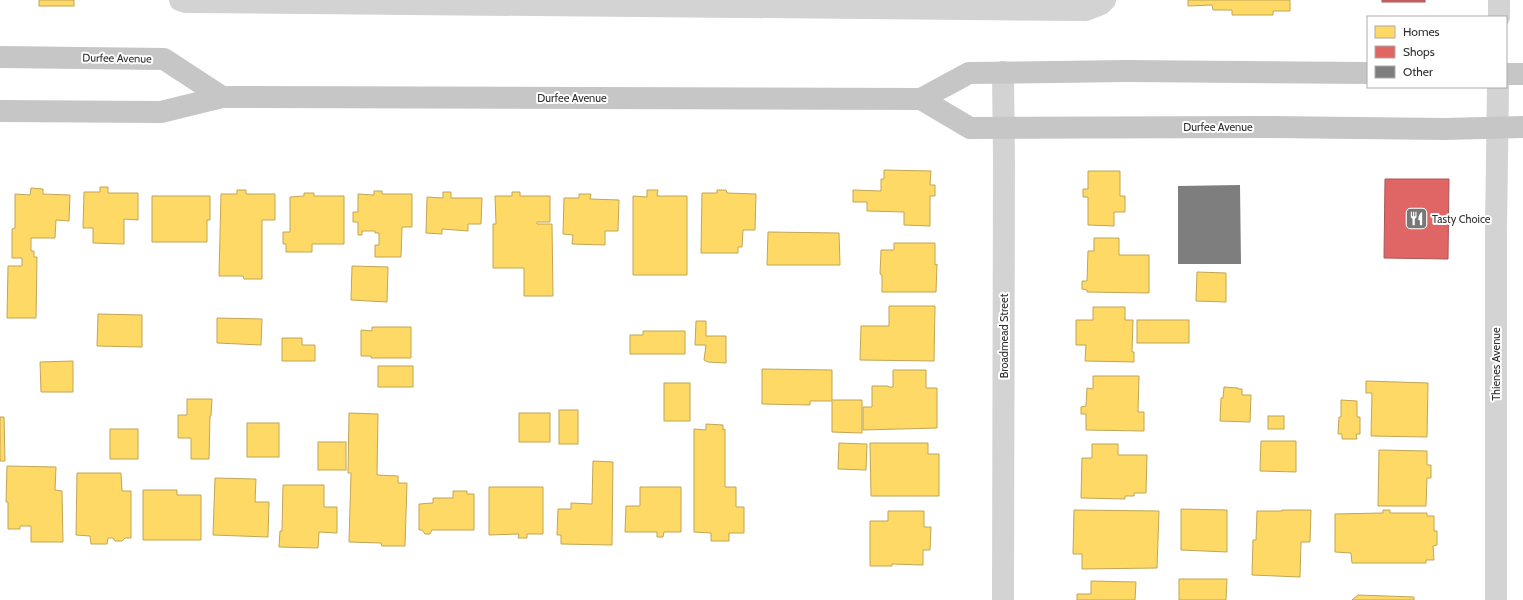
<svg xmlns="http://www.w3.org/2000/svg" width="1523" height="600" viewBox="0 0 1523 600" font-family="Cabin,sans-serif">
<rect width="100%" height="100%" fill="#fff"/>
<!-- homes -->
<g fill="#ffd966" stroke="#c0a655">
<rect x="39" y="0" width="35" height="6"/>
<polygon points="1188,0 1290,0 1290,11 1273,11 1273,15 1232,15 1232,10 1213,10 1212,5 1188,6"/>
<polygon points="884,170 931,171 930,185 935,185 935,196 930,196 930,226 904,225 904,212 867,211 867,202 853,202 853,190 881,191 881,179 884,179"/>
<polygon points="1088,171 1120,171 1120,196 1125,196 1125,212 1114,212 1114,226 1088,225 1088,197 1083,197 1083,189 1088,189"/>
<polygon points="100,187 108,187 108,193 138,193 138,220 124,219 124,244 93,243 93,228 83,228 84,192 100,192"/>
<polygon points="31,188 43,189 43,194 70,195 69,221 56,220 55,238 31,238 31,251 34,251 34,257 37,257 36,318 7,318 8,266 22,266 22,258 12,258 12,229 15,228 15,194 30,195"/>
<polygon points="237,190 246,190 246,194 275,194 275,220 262,220 262,279 244,279 243,276 219,276 221,194 237,194"/>
<polygon points="647,190 658,190 657,196 687,196 687,275 633,275 633,196 647,197"/>
<polygon points="717,190 726,190 727,193 756,194 755,230 743,230 742,247 738,247 738,253 701,253 702,193 717,193"/>
<polygon points="374,191 382,191 382,194 412,194 412,227 402,227 401,257 375,257 375,245 379,245 379,233 375,233 375,231 362,231 362,235 358,235 358,222 353,222 353,212 358,212 358,194 374,195"/>
<polygon points="443,192 451,192 451,198 482,198 481,224 468,224 468,231 442,229 442,234 426,233 427,197 443,198"/>
<polygon points="512,192 520,192 520,196 550,196 550,222 537,222 537,224 552,224 553,296 524,296 524,268 493,268 493,224 496,224 495,196 512,196"/>
<polygon points="304,193 314,193 314,196 344,196 344,244 312,244 312,252 286,252 286,244 283,244 283,232 290,232 290,197 304,196"/>
<polygon points="579,194 591,194 590,199 619,200 618,231 605,231 605,245 572,244 573,235 563,234 564,198 579,198"/>
<polygon points="152,196 210,196 210,220 207,220 207,242 152,242"/>
<polygon points="768,232 839,233 840,265 767,265"/>
<polygon points="1094,238 1119,238 1119,255 1149,255 1149,293 1087,292 1087,290 1082,289 1082,281 1087,281 1088,251 1094,251"/>
<polygon points="894,243 935,243 935,265 937,264 936,292 882,292 882,275 880,274 881,250 894,250"/>
<polygon points="352,266 388,267 387,302 351,300"/>
<polygon points="1197,272 1226,273 1226,302 1196,301"/>
<polygon points="889,306 935,306 934,361 860,360 861,326 889,326"/>
<polygon points="1093,307 1125,307 1125,320 1133,320 1132,352 1134,352 1134,362 1085,361 1086,345 1076,345 1076,320 1093,320"/>
<polygon points="98,314 142,315 142,347 97,346"/>
<polygon points="217,318 262,319 261,345 217,343"/>
<rect x="1137" y="320" width="52" height="23"/>
<polygon points="696,321 706,321 706,336 726,336 726,363 708,362 704,360 706,345 695,345"/>
<polygon points="372,327 411,327 411,358 371,358 371,356 361,356 361,330 372,331"/>
<polygon points="643,331 685,331 685,354 630,354 630,335 643,335"/>
<polygon points="282,338 302,338 302,345 315,345 315,361 282,361"/>
<polygon points="73,361 73,392 41,392 40,362"/>
<rect x="378" y="366" width="35" height="21"/>
<polygon points="762,369 832,370 832,400 862,400 862,433 832,432 832,401 810,401 810,405 762,404"/>
<polygon points="893,370 926,370 926,388 937,388 937,428 863,430 863,407 872,407 872,386 888,386 889,387 893,387"/>
<polygon points="1093,376 1139,376 1138,412 1144,412 1144,431 1086,430 1086,414 1081,414 1081,407 1086,406 1087,388 1093,389"/>
<polygon points="1366,381 1428,383 1427,437 1371,436 1372,393 1366,393"/>
<rect x="664" y="383" width="26" height="38"/>
<polygon points="1224,387 1238,388 1238,389 1242,389 1242,395 1251,395 1250,422 1220,421 1221,398 1223,398"/>
<polygon points="187,399 212,399 211,416 210,416 209,459 191,459 191,438 178,438 178,415 187,415"/>
<polygon points="1341,400 1357,401 1357,417 1360,417 1360,434 1356,434 1357,439 1342,439 1342,434 1338,434 1339,417 1341,417"/>
<rect x="559" y="410" width="19" height="34"/>
<polygon points="349,413 378,414 377,475 398,476 398,483 407,483 405,546 382,546 381,543 349,542 351,473 348,473"/>
<rect x="519" y="413" width="31" height="29"/>
<rect x="1268" y="416" width="16" height="13"/>
<polygon points="0,417 4,417 5,461 0,461"/>
<rect x="247" y="423" width="32" height="34"/>
<polygon points="706,424 723,425 723,430 725,429 725,487 736,487 736,507 744,507 744,533 729,533 729,541 711,541 711,533 694,532 694,429 706,430"/>
<rect x="110" y="429" width="28" height="30"/>
<polygon points="1261,441 1296,441 1296,472 1260,471"/>
<rect x="318" y="442" width="28" height="28"/>
<polygon points="839,443 867,444 866,470 838,469"/>
<polygon points="870,443 928,443 928,454 939,454 939,496 871,496"/>
<polygon points="1092,444 1118,444 1118,455 1147,455 1146,493 1134,493 1134,496 1125,496 1125,499 1081,498 1082,458 1092,458"/>
<polygon points="1379,450 1427,451 1427,465 1431,465 1431,478 1427,478 1426,506 1378,506"/>
<polygon points="593,461 613,462 612,545 561,544 561,535 557,535 558,509 571,509 571,503 592,504"/>
<polygon points="7,466 56,467 55,490 62,491 63,542 31,542 31,526 20,526 20,529 8,529 8,502 6,502"/>
<polygon points="77,473 121,473 122,491 131,491 131,538 125,538 122,541 115,541 113,538 108,538 107,544 91,544 90,536 76,535"/>
<polygon points="215,478 256,479 255,502 269,502 268,537 213,535"/>
<polygon points="283,485 324,485 324,507 337,507 337,533 319,532 318,548 279,547 280,531 282,531"/>
<polygon points="489,487 543,487 543,534 527,534 527,538 518,538 519,534 489,535"/>
<polygon points="640,487 681,487 681,532 664,532 663,537 657,537 657,532 625,532 626,506 640,506"/>
<polygon points="143,490 177,490 177,495 201,495 201,540 143,540"/>
<polygon points="453,491 467,491 467,494 474,494 474,530 432,530 430,534 425,534 422,530 419,530 419,504 433,503 433,498 453,498"/>
<polygon points="1181,509 1227,510 1227,552 1181,550"/>
<polygon points="1074,510 1159,511 1157,568 1082,569 1082,554 1073,554"/>
<polygon points="1282,510 1311,510 1310,542 1301,542 1300,577 1252,575 1253,540 1256,540 1257,511 1282,511"/>
<polygon points="1383,510 1390,510 1390,513 1427,513 1427,516 1434,516 1434,531 1437,531 1437,545 1433,546 1434,560 1426,560 1426,563 1352,563 1351,553 1335,552 1335,514 1383,513"/>
<polygon points="888,511 924,511 924,527 931,527 930,550 923,550 923,565 892,564 892,566 870,566 870,521 888,521"/>
<polygon points="1179,579 1227,579 1226,600 1179,600"/>
<polygon points="1091,581 1136,582 1135,600 1077,600 1077,594 1091,594"/>
<polygon points="1358,595 1414,597 1414,600 1352,600"/>
</g>
<!-- shops -->
<g fill="#e06666" stroke="#ab5555">
<rect x="1382" y="0" width="43" height="2"/>
<polygon points="1385,179 1449,179 1448,259 1384,258"/>
</g>
<!-- building -->
<polygon fill="#7e7e7e" points="1240,185 1241,264 1178,264 1178,186"/>
<g fill="none" stroke-linecap="round" stroke-linejoin="round">
<!-- minor -->
<g stroke="#d3d3d3" stroke-width="22">
<polyline points="180,0 186,2 1086,10 1101,4 1105,0"/>
<polyline points="1499,17 1499,0"/>
<polyline points="1003,600 1004,162 1003,72"/>
<polyline points="1496,600 1496,229 1498,87"/>
</g>
<!-- major -->
<g stroke="#c6c6c6" stroke-width="22">
<polyline points="0,57 164,59 222,97"/>
<polyline points="1506,74 1523,74"/>
<polyline points="921,99 970,128 1268,127 1444,129 1523,127"/>
<polyline points="0,111 161,112 222,97 921,99 969,73 1127,71 1368,73"/>
</g>
</g>
<!-- icons -->
<defs>
<symbol id="restaurant-square" viewBox="-11 -11 22 22"><rect x="-9" y="-9" width="18" height="18" rx="4" fill="#777" stroke="#fff"/><path d="M-5-6h1v4h1v-4h1v4h1v-4h1v5L-1.5 .5V6h-2V.5L-5-1ZM5-6V6H3V1.5H1.5Q1.5-4 5-6Z" fill="#fff"/></symbol>
</defs>
<g fill-rule="evenodd">
<use href="#restaurant-square" x="1404" y="206" width="25" height="25"/>
</g>
<g text-anchor="middle" stroke-width="4" stroke-linejoin="round" paint-order="stroke">
<!-- street labels -->
<g font-size="11" fill="#2e2e2e" stroke="#fff">
<text transform="translate(117 58) rotate(1)" y="4">Durfee Avenue</text>
<text x="572" y="102">Durfee Avenue</text>
<text x="1218" y="131">Durfee Avenue</text>
<text transform="translate(1004 336) rotate(-90)" y="4">Broadmead Street</text>
<text transform="translate(1496 364) rotate(-90)" y="4">Thienes Avenue</text>
</g>
<!-- poi labels -->
<g font-size="11" fill="#2e2e2e" stroke="#fff" text-anchor="start">
<text x="1432" y="223">Tasty Choice</text>
</g>
</g>
<!-- legend -->
<rect x="1367" y="16" width="140" height="72" fill="#ffffff" stroke="#ababab"/>
<rect x="1375" y="26" width="20" height="12" fill="#ffd966" stroke="#ababab"/>
<text x="1403" y="36" font-size="12" fill="#2e2e2e">Homes</text>
<rect x="1375" y="46" width="20" height="12" fill="#e06666" stroke="#ababab"/>
<text x="1403" y="56" font-size="12" fill="#2e2e2e">Shops</text>
<rect x="1375" y="66" width="20" height="12" fill="#7e7e7e" stroke="#ababab"/>
<text x="1403" y="76" font-size="12" fill="#2e2e2e">Other</text>
</svg>
